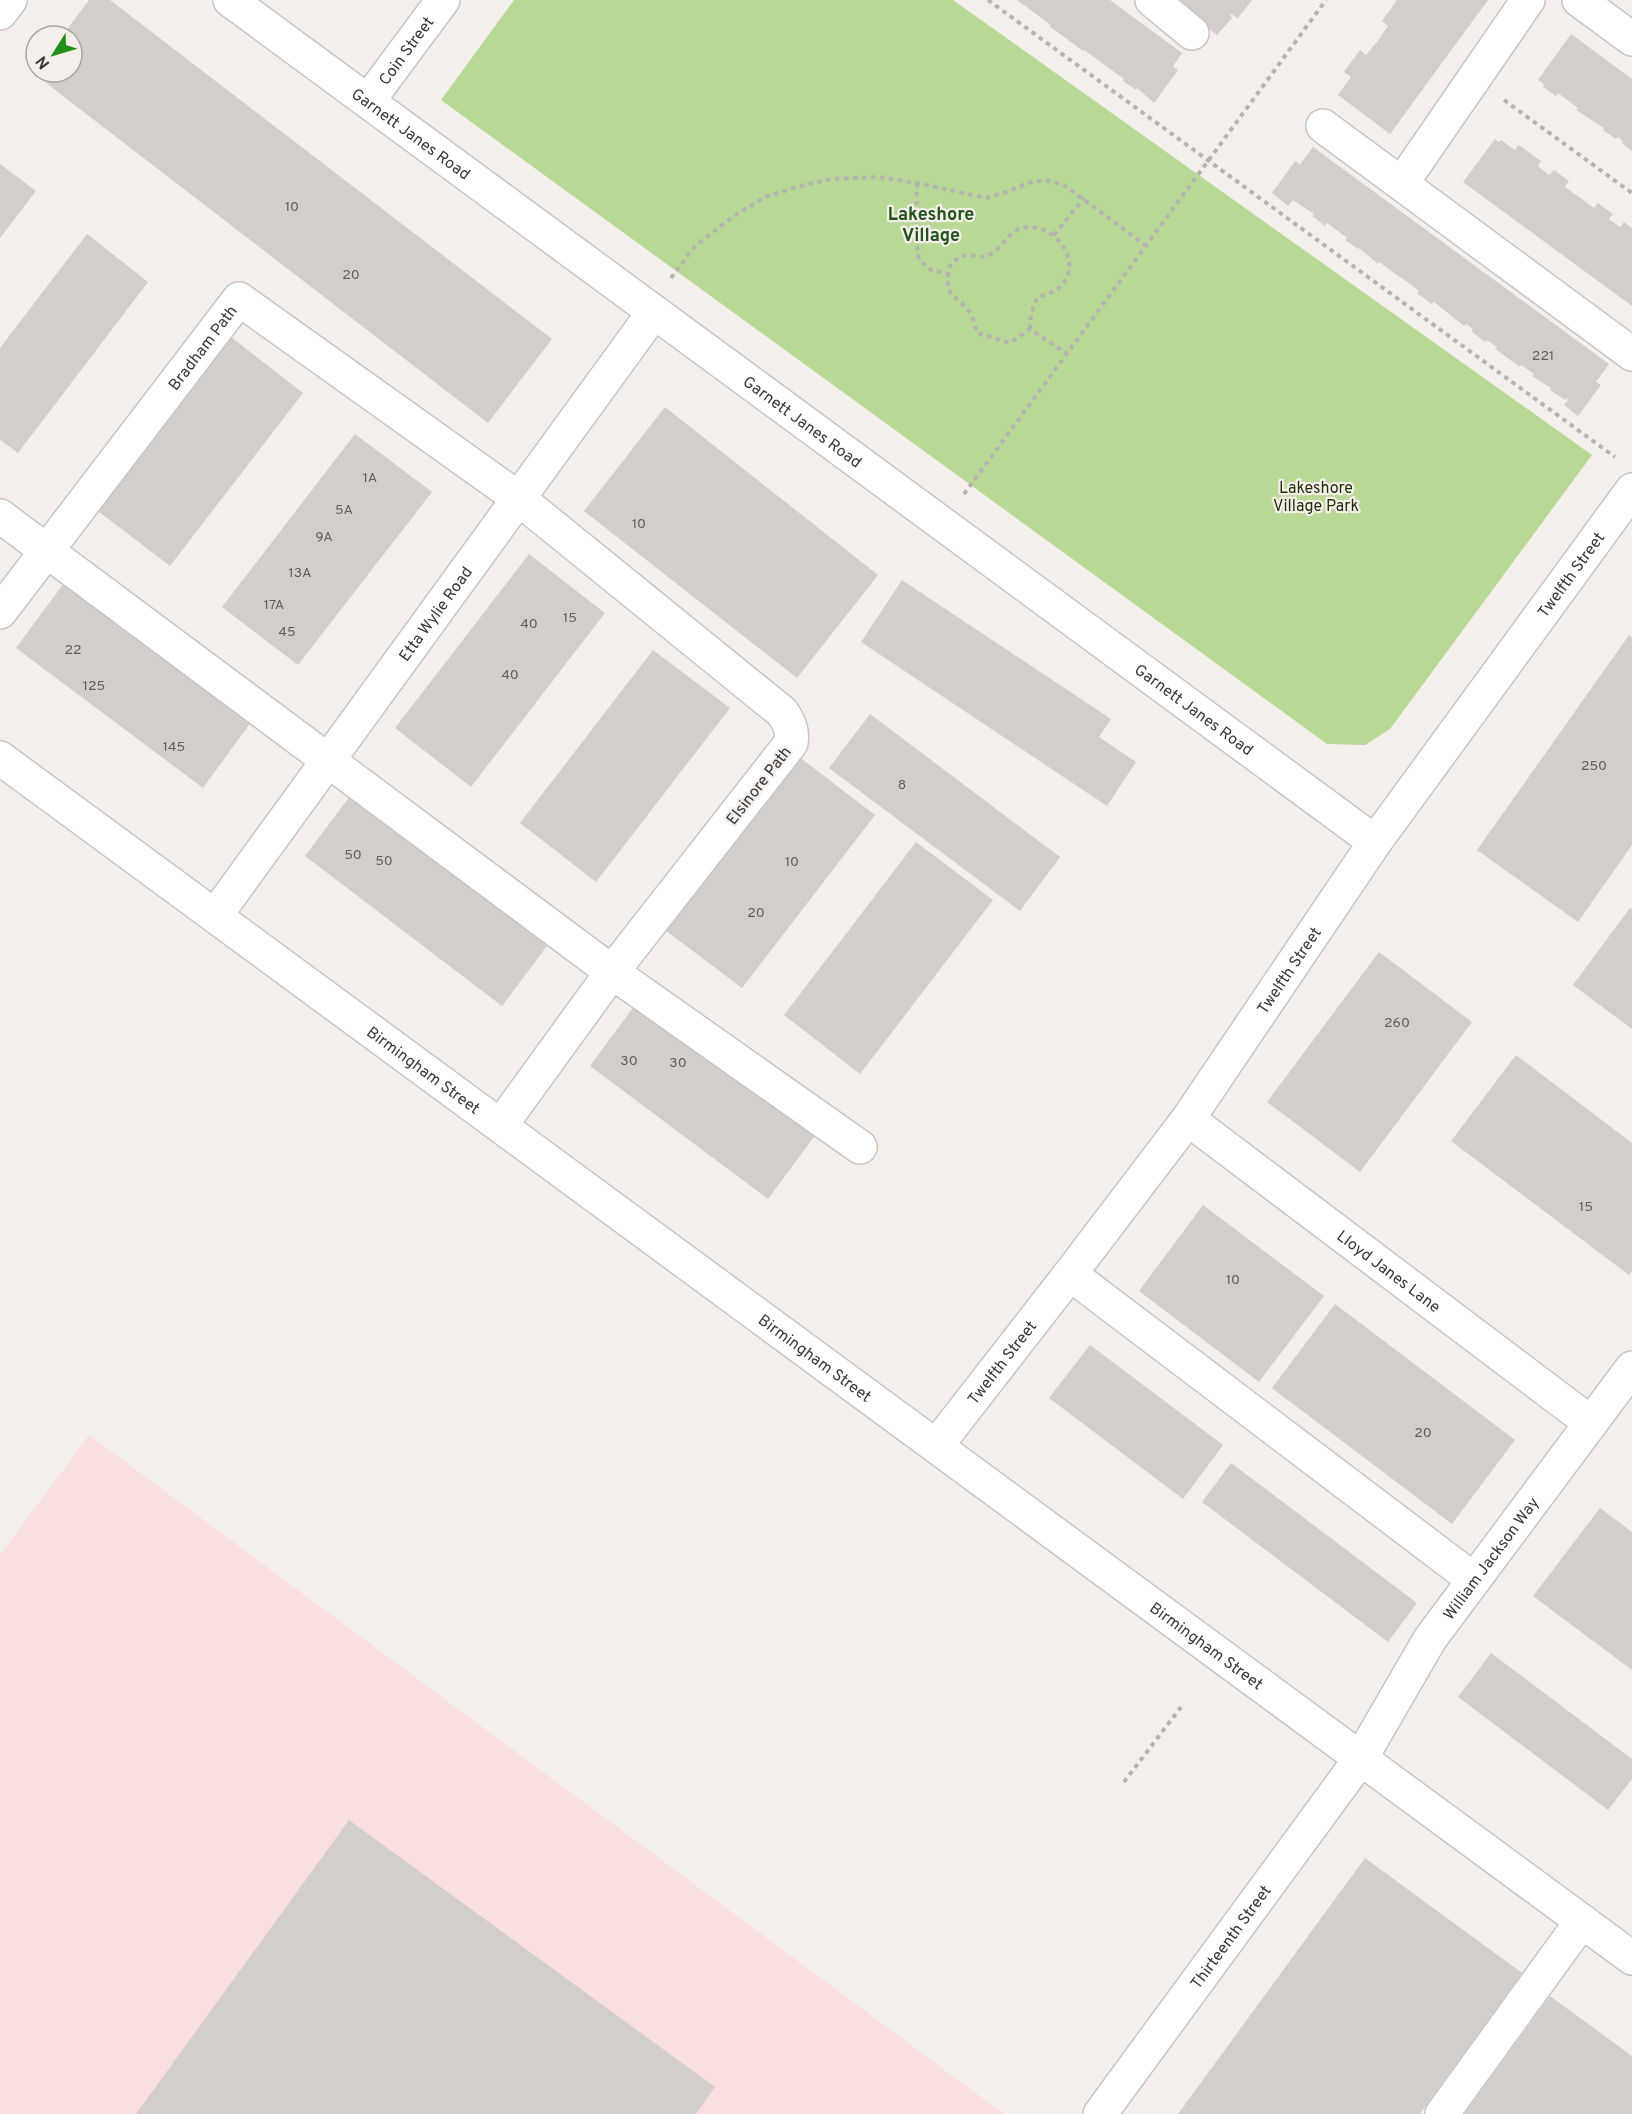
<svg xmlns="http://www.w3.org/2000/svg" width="1632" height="2114" viewBox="0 0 1632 2114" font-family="Overpass,sans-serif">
<rect width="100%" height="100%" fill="#f5efec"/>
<!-- industrial -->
<polygon fill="#fadfdf" points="89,1435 1004,2114 0,2114 0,1555"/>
<!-- green -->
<polygon fill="#b8d896" points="514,0 953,0 1592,455 1390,729 1365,745 1327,744 441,100"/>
<!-- building -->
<g fill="#d4cecb">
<polygon points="89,0 110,0 552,339 488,423 33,73 36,69 36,72 72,72 72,36 62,36"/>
<polygon points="1017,0 1110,0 1182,53 1173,66 1178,70 1154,103 1137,88 1136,90 1123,81 1124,79 1084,50 1083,51 1049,26 1051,25"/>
<polygon points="1169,0 1252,0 1238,18 1231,14 1230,16 1232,18 1217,35"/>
<polygon points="1397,0 1488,0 1390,134 1338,95 1351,77 1344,72 1360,50 1366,55 1381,37 1380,37 1388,26 1382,21"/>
<polygon points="1571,34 1632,79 1632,151 1622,143 1623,141 1618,137 1616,139 1603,130 1604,128 1576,110 1578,108 1558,93 1556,96 1543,87 1544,84 1538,80"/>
<polygon points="1495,139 1499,142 1501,140 1515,150 1519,145 1541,161 1538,166 1549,175 1554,170 1569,181 1565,187 1594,208 1598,203 1613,214 1609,219 1620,227 1624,222 1632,228 1632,306 1463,182"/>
<polygon points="1313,147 1609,364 1596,382 1601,385 1578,416 1564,405 1568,400 1566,398 1565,400 1550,390 1551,388 1532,376 1534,374 1521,365 1520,367 1495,349 1497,347 1487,340 1485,342 1471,331 1473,329 1466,324 1464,326 1434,302 1432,304 1417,293 1419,291 1414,287 1379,262 1378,264 1359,248 1358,249 1345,240 1347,238 1327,223 1325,226 1312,216 1314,214 1293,200 1288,206 1272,193 1295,161 1300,165"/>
<polygon points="0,164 36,191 0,238"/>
<polygon points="87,234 148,282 18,453 0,440 0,348"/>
<polygon points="227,334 303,393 170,566 94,508"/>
<polygon points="665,407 878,575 797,678 584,511"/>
<polygon points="355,434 432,492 298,665 222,607"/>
<polygon points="529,554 605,613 471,787 395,728"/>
<polygon points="902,580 1111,719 1099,737 1136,762 1107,806 861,642"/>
<polygon points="64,583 251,722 203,788 16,648"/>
<polygon points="1629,635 1632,638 1632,845 1578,922 1477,850"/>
<polygon points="653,650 730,708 596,882 520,823"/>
<polygon points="870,714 1060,857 1020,911 829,768"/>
<polygon points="798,756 875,815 742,988 665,930"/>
<polygon points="353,792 550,942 502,1006 305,856"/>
<polygon points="916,842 993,900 860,1074 784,1015"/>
<polygon points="1630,908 1632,909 1632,1029 1573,985"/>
<polygon points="1379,952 1472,1022 1360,1172 1267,1102"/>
<polygon points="638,1001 816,1134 768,1199 590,1066"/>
<polygon points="1516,1055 1632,1143 1632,1271 1629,1275 1451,1141"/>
<polygon points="1203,1205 1324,1296 1259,1382 1139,1291"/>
<polygon points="1335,1304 1515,1440 1452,1524 1272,1388"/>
<polygon points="1090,1345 1223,1445 1183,1499 1049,1398"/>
<polygon points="1231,1463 1417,1603 1388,1642 1202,1502"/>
<polygon points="1600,1508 1632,1532 1632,1670 1533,1596"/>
<polygon points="1491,1653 1632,1759 1632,1779 1608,1810 1458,1697"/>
<polygon points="349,1820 715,2087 696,2114 136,2114"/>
<polygon points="1365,1858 1522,1973 1494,2012 1420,2114 1178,2114"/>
<polygon points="1550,1996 1632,2056 1632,2114 1464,2114"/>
</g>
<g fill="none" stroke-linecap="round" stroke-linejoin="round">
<defs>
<g id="minor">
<path id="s1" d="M230,0L1375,842"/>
<polyline points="1152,0 1192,33"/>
<polyline points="1579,0 1632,39"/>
<polyline points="0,13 10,0"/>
<path id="s2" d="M368,101L443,0"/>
<polyline points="1323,126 1632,354"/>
<polyline points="1402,183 1528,0"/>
<polyline points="0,516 612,972 860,1147"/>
<path id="s3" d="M0,612L239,299L518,498L782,712C789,722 793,730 791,743L612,972L501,1125"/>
<path id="s4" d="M0,758L1632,1958"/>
<path id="s5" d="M215,916L654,312"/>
<path id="s6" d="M1188,1119L1591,1423"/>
<polyline points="1070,1274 1474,1580"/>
<path id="s7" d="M937,1445L1070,1274L1188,1119L1375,842L1632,490"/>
<path id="s8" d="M1100,2114L1361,1758L1430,1639L1632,1368"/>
<polyline points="1442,2114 1582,1921"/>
</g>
</defs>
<!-- minor casing -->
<use href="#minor" stroke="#cbc4c1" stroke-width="36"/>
<!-- path -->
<g stroke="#b7b3b0" stroke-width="4" stroke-dasharray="4.5 4.5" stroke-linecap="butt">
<polyline points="988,0 1615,457"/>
<polyline points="1504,100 1632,193"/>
<polyline points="917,183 916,238 919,260 931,270 948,274"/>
<polyline points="1054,235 1084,198"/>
<polyline points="671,278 695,246 734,216 765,197 800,186 831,179 879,177 917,183 986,198 1006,192 1028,183 1045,180 1064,185 1145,245"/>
<path d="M1030,329L1031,314L1037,298C1044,295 1056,292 1061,286C1083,262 1058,228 1030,227C1011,227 1007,241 994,252C980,262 975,253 963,256C959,257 955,261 951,263C943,295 950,290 969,311C973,316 975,326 977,333L1010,343L1030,329L1067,354"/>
<polyline points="964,494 1326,0"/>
<polyline points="1124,1782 1181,1707"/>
</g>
<!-- minor -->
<use href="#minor" stroke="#fff" stroke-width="33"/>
</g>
<g text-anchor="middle" stroke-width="4.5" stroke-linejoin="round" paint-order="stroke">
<!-- number labels -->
<g font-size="14" fill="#605e5c">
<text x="292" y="211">10</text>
<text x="351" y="279">20</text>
<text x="1543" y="360">221</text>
<text x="370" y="482">1A</text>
<text x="344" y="514">5A</text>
<text x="639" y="528">10</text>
<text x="324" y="541">9A</text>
<text x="300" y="577">13A</text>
<text x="274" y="609">17A</text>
<text x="570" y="622">15</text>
<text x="529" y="628">40</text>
<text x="287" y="636">45</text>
<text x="73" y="654">22</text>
<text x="510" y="679">40</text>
<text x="94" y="690">125</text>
<text x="174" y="751">145</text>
<text x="1594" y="770">250</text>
<text x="902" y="789">8</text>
<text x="353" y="859">50</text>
<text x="384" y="865">50</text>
<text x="792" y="866">10</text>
<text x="756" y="917">20</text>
<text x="1397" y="1027">260</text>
<text x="629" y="1065">30</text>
<text x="678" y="1067">30</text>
<text x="1586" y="1211">15</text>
<text x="1233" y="1284">10</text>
<text x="1423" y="1437">20</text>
</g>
<!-- street labels -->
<g font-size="16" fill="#3a3837" stroke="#f5efec">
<text dy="6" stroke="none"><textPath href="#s2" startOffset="63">Coin Street</textPath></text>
<text dy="6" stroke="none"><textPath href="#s1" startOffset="225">Garnett Janes Road</textPath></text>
<text dy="6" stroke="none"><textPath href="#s3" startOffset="333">Bradham Path</textPath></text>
<text dy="6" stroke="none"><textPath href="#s1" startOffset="711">Garnett Janes Road</textPath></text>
<text dy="6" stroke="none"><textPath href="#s7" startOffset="1077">Twelfth Street</textPath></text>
<text dy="6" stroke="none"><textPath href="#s5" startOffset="374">Etta Wylie Road</textPath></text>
<text dy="6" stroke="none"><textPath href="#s1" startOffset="1197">Garnett Janes Road</textPath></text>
<text transform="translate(758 785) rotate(-52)" y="6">Elsinore Path</text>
<text dy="6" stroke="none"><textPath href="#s7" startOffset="591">Twelfth Street</textPath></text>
<text dy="6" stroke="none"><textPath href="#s4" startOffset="526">Birmingham Street</textPath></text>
<text dy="6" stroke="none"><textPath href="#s6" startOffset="252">Lloyd Janes Lane</textPath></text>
<text dy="6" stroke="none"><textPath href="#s4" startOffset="1012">Birmingham Street</textPath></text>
<text dy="6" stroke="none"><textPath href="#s7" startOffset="105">Twelfth Street</textPath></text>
<text dy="6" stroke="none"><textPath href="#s8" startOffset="680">William Jackson Way</textPath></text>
<text dy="6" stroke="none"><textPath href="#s4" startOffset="1498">Birmingham Street</textPath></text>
<text dy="6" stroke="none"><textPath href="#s8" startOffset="220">Thirteenth Street</textPath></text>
</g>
<!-- park labels -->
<g font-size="16" fill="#20300a" stroke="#f5efec">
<text x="1316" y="493">Lakeshore<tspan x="1316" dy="18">Village Park</tspan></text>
</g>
<!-- neighbourhood labels -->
<g font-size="18" font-weight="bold" fill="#22531c" stroke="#f5efec">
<text x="931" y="220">Lakeshore<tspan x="931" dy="21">Village</tspan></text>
</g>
</g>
<!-- north arrow -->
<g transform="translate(54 54) rotate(233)"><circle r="28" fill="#f5efec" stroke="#aaa6a4" stroke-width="1.5"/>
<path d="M0-4.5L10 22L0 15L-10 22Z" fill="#228f15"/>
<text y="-9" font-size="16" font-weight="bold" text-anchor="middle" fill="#3a3837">N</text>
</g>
</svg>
